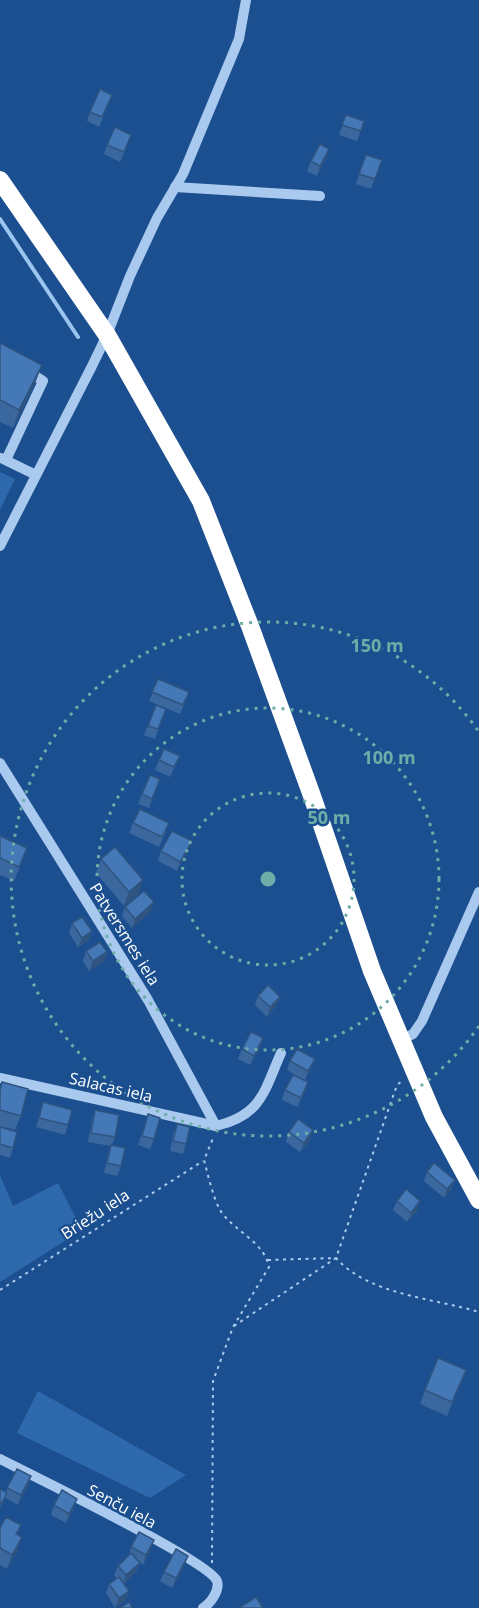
<svg xmlns="http://www.w3.org/2000/svg" width="479" height="1608" viewBox="0 0 479 1608" font-family="'Open Sans',sans-serif">
<rect width="100%" height="100%" fill="#1b4f8f"/>
<!-- green -->
<g fill="#2e69ad">
<polygon points="0,472 15,479 0,510"/>
<polygon points="0,1175 13,1206 58,1183 82,1230 0,1282"/>
<polygon points="38,1391 186,1475 150,1498 17,1433"/>
</g>
<g fill="none" stroke-linecap="round" stroke-linejoin="round">
<!-- stream -->
<polyline stroke="#9cc4f0" stroke-width="4" points="0,219 78,337"/>
<!-- path -->
<g stroke="#a9c9ee" stroke-width="2" stroke-dasharray="3 4.5" stroke-linecap="butt">
<path d="M268,1260L336,1258C369,1295 433,1298 479,1312"/>
<polyline points="0,1290 203,1161"/>
<polyline points="234,1326 336,1258 397,1085 402,1081"/>
<path d="M212,1563L213,1381L233,1327L269,1267C264,1241 233,1231 220,1210C213,1197 208,1175 204,1160L214,1136"/>
</g>
<!-- minor -->
<g stroke="#a9c9ee" stroke-width="10">
<polyline points="175,187 320,196"/>
<polyline points="1,458 36,475"/>
<polyline points="6,460 43,381 26,370"/>
<polyline points="0,546 92,366 107,335 130,276 157,218 183,174 239,39 246,0"/>
<polyline points="0,763 148,1000 216,1126"/>
<polyline points="401,1040 413,1034 422,1021 479,892"/>
<path d="M0,1078L216,1126C262,1115 264,1091 281,1053"/>
<path d="M0,1459C31,1475 209,1561 217,1581C220,1590 211,1603 203,1608"/>
</g>
<!-- highway -->
<polyline stroke="#fff" stroke-width="18" points="0,180 107,335 201,501 250,626 311,793 372,971 434,1117 479,1200"/>
</g>
<!-- wall -->
<g fill="#3a679d">
<polygon points="112,95 99,127 87,121 90,112"/>
<polygon points="346,115 364,121 357,141 339,135"/>
<polygon points="131,135 120,162 104,154 107,145"/>
<polygon points="329,149 326,158 317,176 307,171 311,161"/>
<polygon points="366,155 382,160 371,189 356,184"/>
<polygon points="0,343 42,365 35,383 13,428 0,422"/>
<polygon points="158,679 189,692 180,714 149,701"/>
<polygon points="156,705 166,709 155,739 144,735"/>
<polygon points="180,756 170,777 155,770 159,760"/>
<polygon points="160,779 149,808 138,804 142,794"/>
<polygon points="133,823 166,832 159,847 129,833"/>
<polygon points="0,836 22,862 14,881 0,875"/>
<polygon points="192,841 188,851 177,871 158,861 161,851"/>
<polygon points="101,859 138,894 124,906 96,873"/>
<polygon points="125,907 150,912 132,928 122,916"/>
<polygon points="72,923 92,931 88,941 78,947 69,933"/>
<polygon points="86,951 107,952 104,961 89,971 83,961"/>
<polygon points="258,996 276,1006 267,1017 255,1005"/>
<polygon points="263,1038 260,1048 250,1065 238,1059 242,1049"/>
<polygon points="315,1059 311,1068 305,1080 305,1092 297,1107 282,1100 285,1090 304,1080 287,1070 290,1061"/>
<polygon points="2,1082 21,1116 15,1130 0,1126 0,1088"/>
<polygon points="43,1102 68,1125 65,1135 36,1127"/>
<polygon points="95,1110 115,1137 112,1145 121,1166 117,1176 104,1173 108,1154 111,1146 88,1142 92,1120"/>
<polygon points="148,1114 154,1139 150,1149 138,1145"/>
<polygon points="177,1124 186,1144 183,1154 170,1151 173,1134"/>
<polygon points="0,1127 13,1148 10,1158 0,1155"/>
<polygon points="289,1132 310,1140 300,1152 286,1142"/>
<polygon points="427,1172 455,1180 451,1190 444,1198 424,1181"/>
<polygon points="397,1201 417,1211 407,1222 393,1210"/>
<polygon points="461,1384 447,1416 420,1404 425,1390"/>
<polygon points="31,1476 28,1485 18,1505 5,1498 0,1509 0,1489 6,1492 7,1488"/>
<polygon points="54,1505 74,1508 66,1523 51,1515"/>
<polygon points="21,1525 17,1535 22,1537 17,1551 7,1569 0,1565 0,1528"/>
<polygon points="131,1547 151,1550 143,1565 140,1563 136,1572 124,1584 129,1591 125,1601 115,1608 106,1593 109,1584 117,1579 114,1575 118,1566 128,1557"/>
<polygon points="188,1556 184,1566 172,1588 160,1581 164,1572"/>
</g>
<!-- shaded-wall -->
<g fill="#305480">
<polygon points="329,149 326,158 317,176 320,166"/>
<polygon points="42,365 35,383 13,428 19,410"/>
<polygon points="192,841 188,851 177,871 180,862"/>
<polygon points="143,880 138,894 124,906 129,892"/>
<polygon points="154,902 150,912 132,928 135,919"/>
<polygon points="92,931 88,941 78,947 82,938"/>
<polygon points="107,952 104,961 89,971 93,961"/>
<polygon points="280,997 276,1006 267,1017 270,1007"/>
<polygon points="263,1038 260,1048 250,1065 254,1056"/>
<polygon points="315,1059 311,1068 305,1080 308,1071"/>
<polygon points="308,1082 305,1092 297,1107 301,1098"/>
<polygon points="313,1130 310,1140 300,1152 304,1143"/>
<polygon points="455,1180 451,1190 444,1198 447,1189"/>
<polygon points="420,1201 417,1211 407,1222 411,1213"/>
<polygon points="466,1370 461,1384 447,1416 452,1402"/>
<polygon points="31,1476 28,1485 18,1505 21,1495"/>
<polygon points="77,1499 74,1508 66,1523 69,1514"/>
<polygon points="22,1537 17,1551 7,1569 12,1555"/>
<polygon points="154,1540 151,1550 143,1565 146,1555"/>
<polygon points="188,1556 184,1566 172,1588 176,1578"/>
<polygon points="140,1563 136,1572 123,1585 126,1575"/>
<polygon points="129,1591 125,1601 115,1608 119,1598"/>
</g>
<!-- building -->
<g fill="#4478b7" stroke="#305480" stroke-width="1.5">
<polygon points="100,89 112,95 102,117 90,112"/>
<polygon points="346,115 364,121 361,131 342,125"/>
<polygon points="115,127 131,135 124,152 107,145"/>
<polygon points="320,144 329,149 320,166 311,161"/>
<polygon points="366,155 382,160 375,179 359,174"/>
<polygon points="0,343 42,365 19,410 0,400"/>
<polygon points="158,679 189,692 183,705 152,692"/>
<polygon points="156,705 166,709 158,729 148,726"/>
<polygon points="164,749 180,756 174,767 159,760"/>
<polygon points="150,775 160,779 152,799 142,794"/>
<polygon points="140,809 169,823 162,837 133,823"/>
<polygon points="172,831 192,841 180,862 161,851"/>
<polygon points="0,836 27,848 19,867 0,858"/>
<polygon points="115,847 143,880 129,892 101,859"/>
<polygon points="144,891 154,902 135,919 125,907"/>
<polygon points="82,917 92,931 82,938 72,923"/>
<polygon points="100,942 107,952 93,961 86,951"/>
<polygon points="268,985 280,997 270,1007 258,996"/>
<polygon points="251,1032 263,1038 254,1056 242,1049"/>
<polygon points="297,1049 315,1059 308,1071 290,1061"/>
<polygon points="293,1075 308,1082 301,1098 285,1090"/>
<polygon points="2,1082 28,1089 21,1116 0,1110 0,1090"/>
<polygon points="43,1102 72,1110 68,1125 39,1118"/>
<polygon points="95,1110 119,1115 115,1137 91,1133"/>
<polygon points="148,1114 160,1118 154,1139 142,1136"/>
<polygon points="298,1119 313,1130 304,1143 289,1132"/>
<polygon points="177,1124 190,1127 186,1144 173,1141"/>
<polygon points="0,1127 17,1132 13,1148 0,1144"/>
<polygon points="111,1145 125,1148 121,1166 107,1163"/>
<polygon points="434,1163 455,1180 447,1189 427,1172"/>
<polygon points="406,1189 420,1201 411,1213 397,1201"/>
<polygon points="438,1358 466,1370 452,1402 425,1390"/>
<polygon points="17,1469 31,1476 21,1495 7,1488"/>
<polygon points="0,1489 7,1493 0,1506"/>
<polygon points="62,1490 77,1499 69,1514 54,1505"/>
<polygon points="6,1517 21,1525 16,1534 22,1537 12,1555 0,1548 0,1528"/>
<polygon points="139,1532 154,1540 146,1555 131,1547"/>
<polygon points="176,1549 188,1556 176,1578 164,1572"/>
<polygon points="131,1553 140,1563 126,1575 118,1566"/>
<polygon points="119,1577 129,1591 119,1598 109,1584"/>
<polygon points="256,1597 263,1608 239,1608"/>
<polygon points="129,1602 133,1608 120,1608"/>
</g>
<!-- distance rings -->
<g fill="none" stroke="#6fada8" stroke-width="3" stroke-dasharray="3 6">
<circle cx="268" cy="879" r="86"/>
<circle cx="268" cy="879" r="171"/>
<path d="M479 1026A257 257 0 1 1 479 732"/>
</g>
<g text-anchor="middle" stroke-width="5" stroke-linejoin="round" paint-order="stroke">
<!-- street labels -->
<g font-size="16" fill="#fff" stroke="#1b4f8f">
<text transform="translate(125 934) rotate(58)" y="6">Patversmes iela</text>
<text transform="translate(111 1087) rotate(13)" y="6">Salacas iela</text>
<text transform="translate(95 1214) rotate(-33)" y="6">Briežu iela</text>
<text transform="translate(122 1506) rotate(28)" y="6">Senču iela</text>
</g>
</g>
<circle cx="268" cy="879" r="9" fill="#6fada8" stroke="#1b4f8f" stroke-width="3"/>
<g font-size="18" text-anchor="middle" font-weight="bold" fill="#6fada8" stroke="#1b4f8f" stroke-width="5" stroke-linejoin="round" paint-order="stroke">
<text x="377" y="652">150 m</text>
<text x="389" y="764">100 m</text>
<text x="329" y="824">50 m</text>
</g>
</svg>
